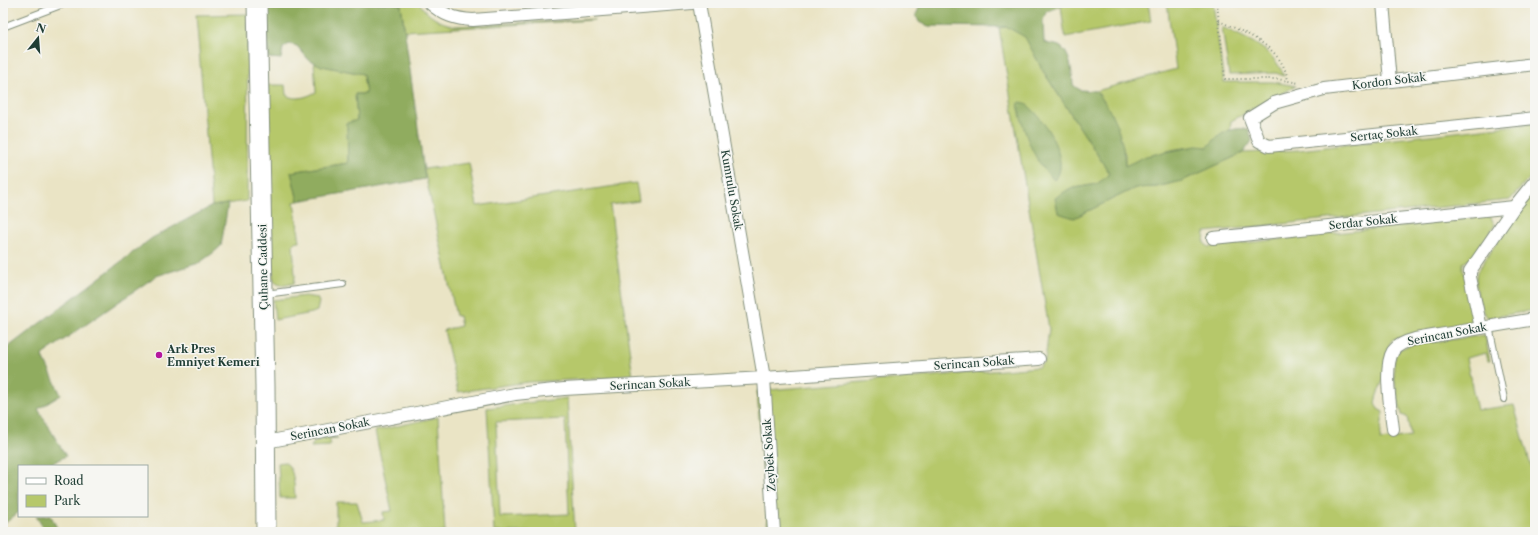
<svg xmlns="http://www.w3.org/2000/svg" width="1538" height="535" viewBox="0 0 1538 535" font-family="'Libre Caslon Text',serif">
<rect width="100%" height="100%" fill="#f6f6f2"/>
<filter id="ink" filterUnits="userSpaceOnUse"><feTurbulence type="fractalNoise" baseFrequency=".025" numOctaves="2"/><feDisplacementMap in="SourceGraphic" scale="8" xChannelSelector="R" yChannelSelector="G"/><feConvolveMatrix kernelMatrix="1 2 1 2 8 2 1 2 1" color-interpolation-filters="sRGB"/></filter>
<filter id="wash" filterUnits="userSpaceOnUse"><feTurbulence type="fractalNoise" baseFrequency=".012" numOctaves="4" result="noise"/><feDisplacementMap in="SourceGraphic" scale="16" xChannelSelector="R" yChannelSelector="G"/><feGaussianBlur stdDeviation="0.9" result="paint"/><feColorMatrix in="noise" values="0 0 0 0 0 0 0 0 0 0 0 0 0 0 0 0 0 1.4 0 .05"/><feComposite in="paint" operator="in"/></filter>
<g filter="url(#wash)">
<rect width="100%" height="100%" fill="#eae4c5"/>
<!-- green -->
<g fill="#b6c86b" stroke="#6a8250" fill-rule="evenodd">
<path d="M394,3H419C429,17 438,22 455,26L594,19V20L405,31L401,5Z"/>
<polygon points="1069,3 1148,3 1151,21 1065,37 1061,6"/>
<path d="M1167,3H1213L1224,82H1273L1296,86L1231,121L1230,130L1220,134L1208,147C1180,145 1150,154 1125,167V154L1101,97L1096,91L1176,69Z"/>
<polygon points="248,14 247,201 212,206 196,15"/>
<path d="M1007,27L1025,36L1043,71L1110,174L1097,184L1069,189L1074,218L1135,188L1156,187L1182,181L1243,153L1299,150L1535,123V172L1510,200L1205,232L1204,243L1209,247L1490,216L1495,225L1475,256L1463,263V269L1475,314L1471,324L1465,328L1393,339C1385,348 1387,362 1385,373C1383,384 1376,393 1375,404L1378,409L1383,412L1380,440L1411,436L1407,417L1402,415C1399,401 1387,362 1399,350C1402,348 1407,346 1411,345L1485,335L1490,361H1488L1486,353L1466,358L1477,410L1514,405L1535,481V532H768L757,391L1039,367L1045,361L1049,329L999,28Z"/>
<path d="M1222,27C1248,40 1272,47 1284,76L1276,73L1229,75Z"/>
<path d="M314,62L322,66L363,74L366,94H355L357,121L347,123L348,163L291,172L298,201L294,202L300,242L296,241L293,244L295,277L294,283C285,286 278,287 272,279L268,85H285L286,95C295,101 307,97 316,92Z"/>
<polygon points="469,163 477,206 636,183 639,201 610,205 633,377 528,382 458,392 444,330 461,326 459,316 456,316 424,169"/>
<path d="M1535,191V310L1488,318C1480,309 1473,284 1477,272L1509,224Z"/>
<polygon points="305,296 317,298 319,302 317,311 312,313 275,320 273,300"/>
<path d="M567,398L575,532H494L487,408ZM565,419L569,514L500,517L496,422Z"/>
<polygon points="438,417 445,532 323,532 323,527 336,528 336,502 357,502 363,522 384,520 383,512 392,511 375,431"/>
<polygon points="327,437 338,438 329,439 330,446 311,447 314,442"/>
<path d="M284,462C295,467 294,487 295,498H280L278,463Z"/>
</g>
<!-- forest -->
<g fill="#90ac5f" stroke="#58744a">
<polygon points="263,3 394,3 401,5 425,179 298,201 291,172 348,163 347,123 357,120 355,94 366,94 363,74 322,66 309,60 297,46 289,44 283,48 281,59 269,58"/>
<path d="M924,3H1069L1046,12L1043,21L1044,42C1049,45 1055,44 1059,46C1071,52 1072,73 1073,85L1080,90L1096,91C1114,112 1124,139 1125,166L1146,156L1196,146L1208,147C1219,133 1230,127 1249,129L1252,141L1243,153L1182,181L1156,187L1135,188L1074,218L1058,213L1055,198L1069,189L1097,184L1110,174L1043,71L1025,37L1007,27L927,26L919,22L916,15L919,8Z"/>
<path d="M1021,102C1037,105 1075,164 1054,180C1032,159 1024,133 1018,104Z"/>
<polygon points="228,204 221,246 213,253 199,263 156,276 42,355 61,395 38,409 66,456 47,466 19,466 19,512 3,525 3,351 152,238 212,206"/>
<polygon points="36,516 51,516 59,532 46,532"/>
</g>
</g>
<g filter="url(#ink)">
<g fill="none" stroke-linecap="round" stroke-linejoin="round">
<defs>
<g id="service">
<polyline points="3,27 66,3"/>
<polyline points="265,294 343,284"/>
<polyline points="1489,326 1504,399"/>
</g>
<g id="minor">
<path d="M430,3C443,15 455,19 473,20L692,3"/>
<polyline points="699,3 764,378 774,532"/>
<polyline points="1383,3 1390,81"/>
<polyline points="1535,64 1324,89 1274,103 1250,118 1259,141 1269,146 1535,118"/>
<polyline points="1213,238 1514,207"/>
<polyline points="1481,328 1470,277 1470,271 1514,207 1535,181"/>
<path d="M1393,429C1391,410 1383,367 1393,351C1398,344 1407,341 1415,339L1535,319"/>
<polyline points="266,442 515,394 564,389 764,378 1039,359"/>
</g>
<polyline id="primary" points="257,3 265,386 266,532"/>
</defs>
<!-- service casing -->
<use href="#service" stroke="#84907c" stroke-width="8"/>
<!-- minor casing -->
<use href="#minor" stroke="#84907c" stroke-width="14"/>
<!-- primary casing -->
<use href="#primary" stroke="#84907c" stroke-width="21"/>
<!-- path -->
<g stroke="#84907c" stroke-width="2" stroke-dasharray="1 3" stroke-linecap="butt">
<polyline points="1217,3 1225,79 1277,79 1299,83"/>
<path d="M1219,21C1246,33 1283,47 1288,81"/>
<polyline points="844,530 844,532"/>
</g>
<!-- service -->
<use href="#service" stroke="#fff" stroke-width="6"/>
<!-- minor -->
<use href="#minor" stroke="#fff" stroke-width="12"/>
<!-- primary -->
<use href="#primary" stroke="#fff" stroke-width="19"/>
</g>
</g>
<!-- markers -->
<circle fill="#b5179e" stroke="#f6f6f2" stroke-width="1.5" cx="159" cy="355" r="4"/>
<g text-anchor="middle" stroke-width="3" stroke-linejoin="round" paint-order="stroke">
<!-- street labels -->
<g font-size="11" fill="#1f3d34" stroke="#f6f6f2">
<text transform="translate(1389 81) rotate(-7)" y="4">Kordon Sokak</text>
<text transform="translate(1384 134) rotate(-6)" y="4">Sertaç Sokak</text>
<text transform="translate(732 190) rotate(80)" y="4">Kumrulu Sokak</text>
<text transform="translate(1363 222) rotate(-6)" y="4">Serdar Sokak</text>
<text transform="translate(263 267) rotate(-91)" y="4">Çuhane Caddesi</text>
<text transform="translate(1447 334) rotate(-11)" y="4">Serincan Sokak</text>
<text transform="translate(974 363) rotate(-4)" y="4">Serincan Sokak</text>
<text transform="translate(650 384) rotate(-3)" y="4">Serincan Sokak</text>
<text transform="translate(330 429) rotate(-11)" y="4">Serincan Sokak</text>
<text transform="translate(769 455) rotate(-94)" y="4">Zeybek Sokak</text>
</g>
<!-- poi labels -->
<g font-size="11" font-weight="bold" fill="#1f3d34" stroke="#f6f6f2" text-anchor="start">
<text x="167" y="353">Ark Pres<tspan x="167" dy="13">Emniyet Kemeri</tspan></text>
</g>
</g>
<!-- margin -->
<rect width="1538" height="535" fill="none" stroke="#f6f6f2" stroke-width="16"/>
<!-- legend -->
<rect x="18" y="465" width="130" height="52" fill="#f6f6f2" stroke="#a0aca6"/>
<rect x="26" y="478" width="20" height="6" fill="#ffffff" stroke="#a0aca6"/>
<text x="54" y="485" font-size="12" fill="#1f3d34">Road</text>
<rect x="26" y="495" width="20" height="12" fill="#b6c86b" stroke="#a0aca6"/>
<text x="54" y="505" font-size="12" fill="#1f3d34">Park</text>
<!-- north arrow -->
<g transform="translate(38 38) rotate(17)" stroke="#f6f6f2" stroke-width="3" paint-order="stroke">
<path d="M0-3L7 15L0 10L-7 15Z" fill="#1f3d34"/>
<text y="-6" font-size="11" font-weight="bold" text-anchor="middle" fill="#1f3d34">N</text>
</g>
</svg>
